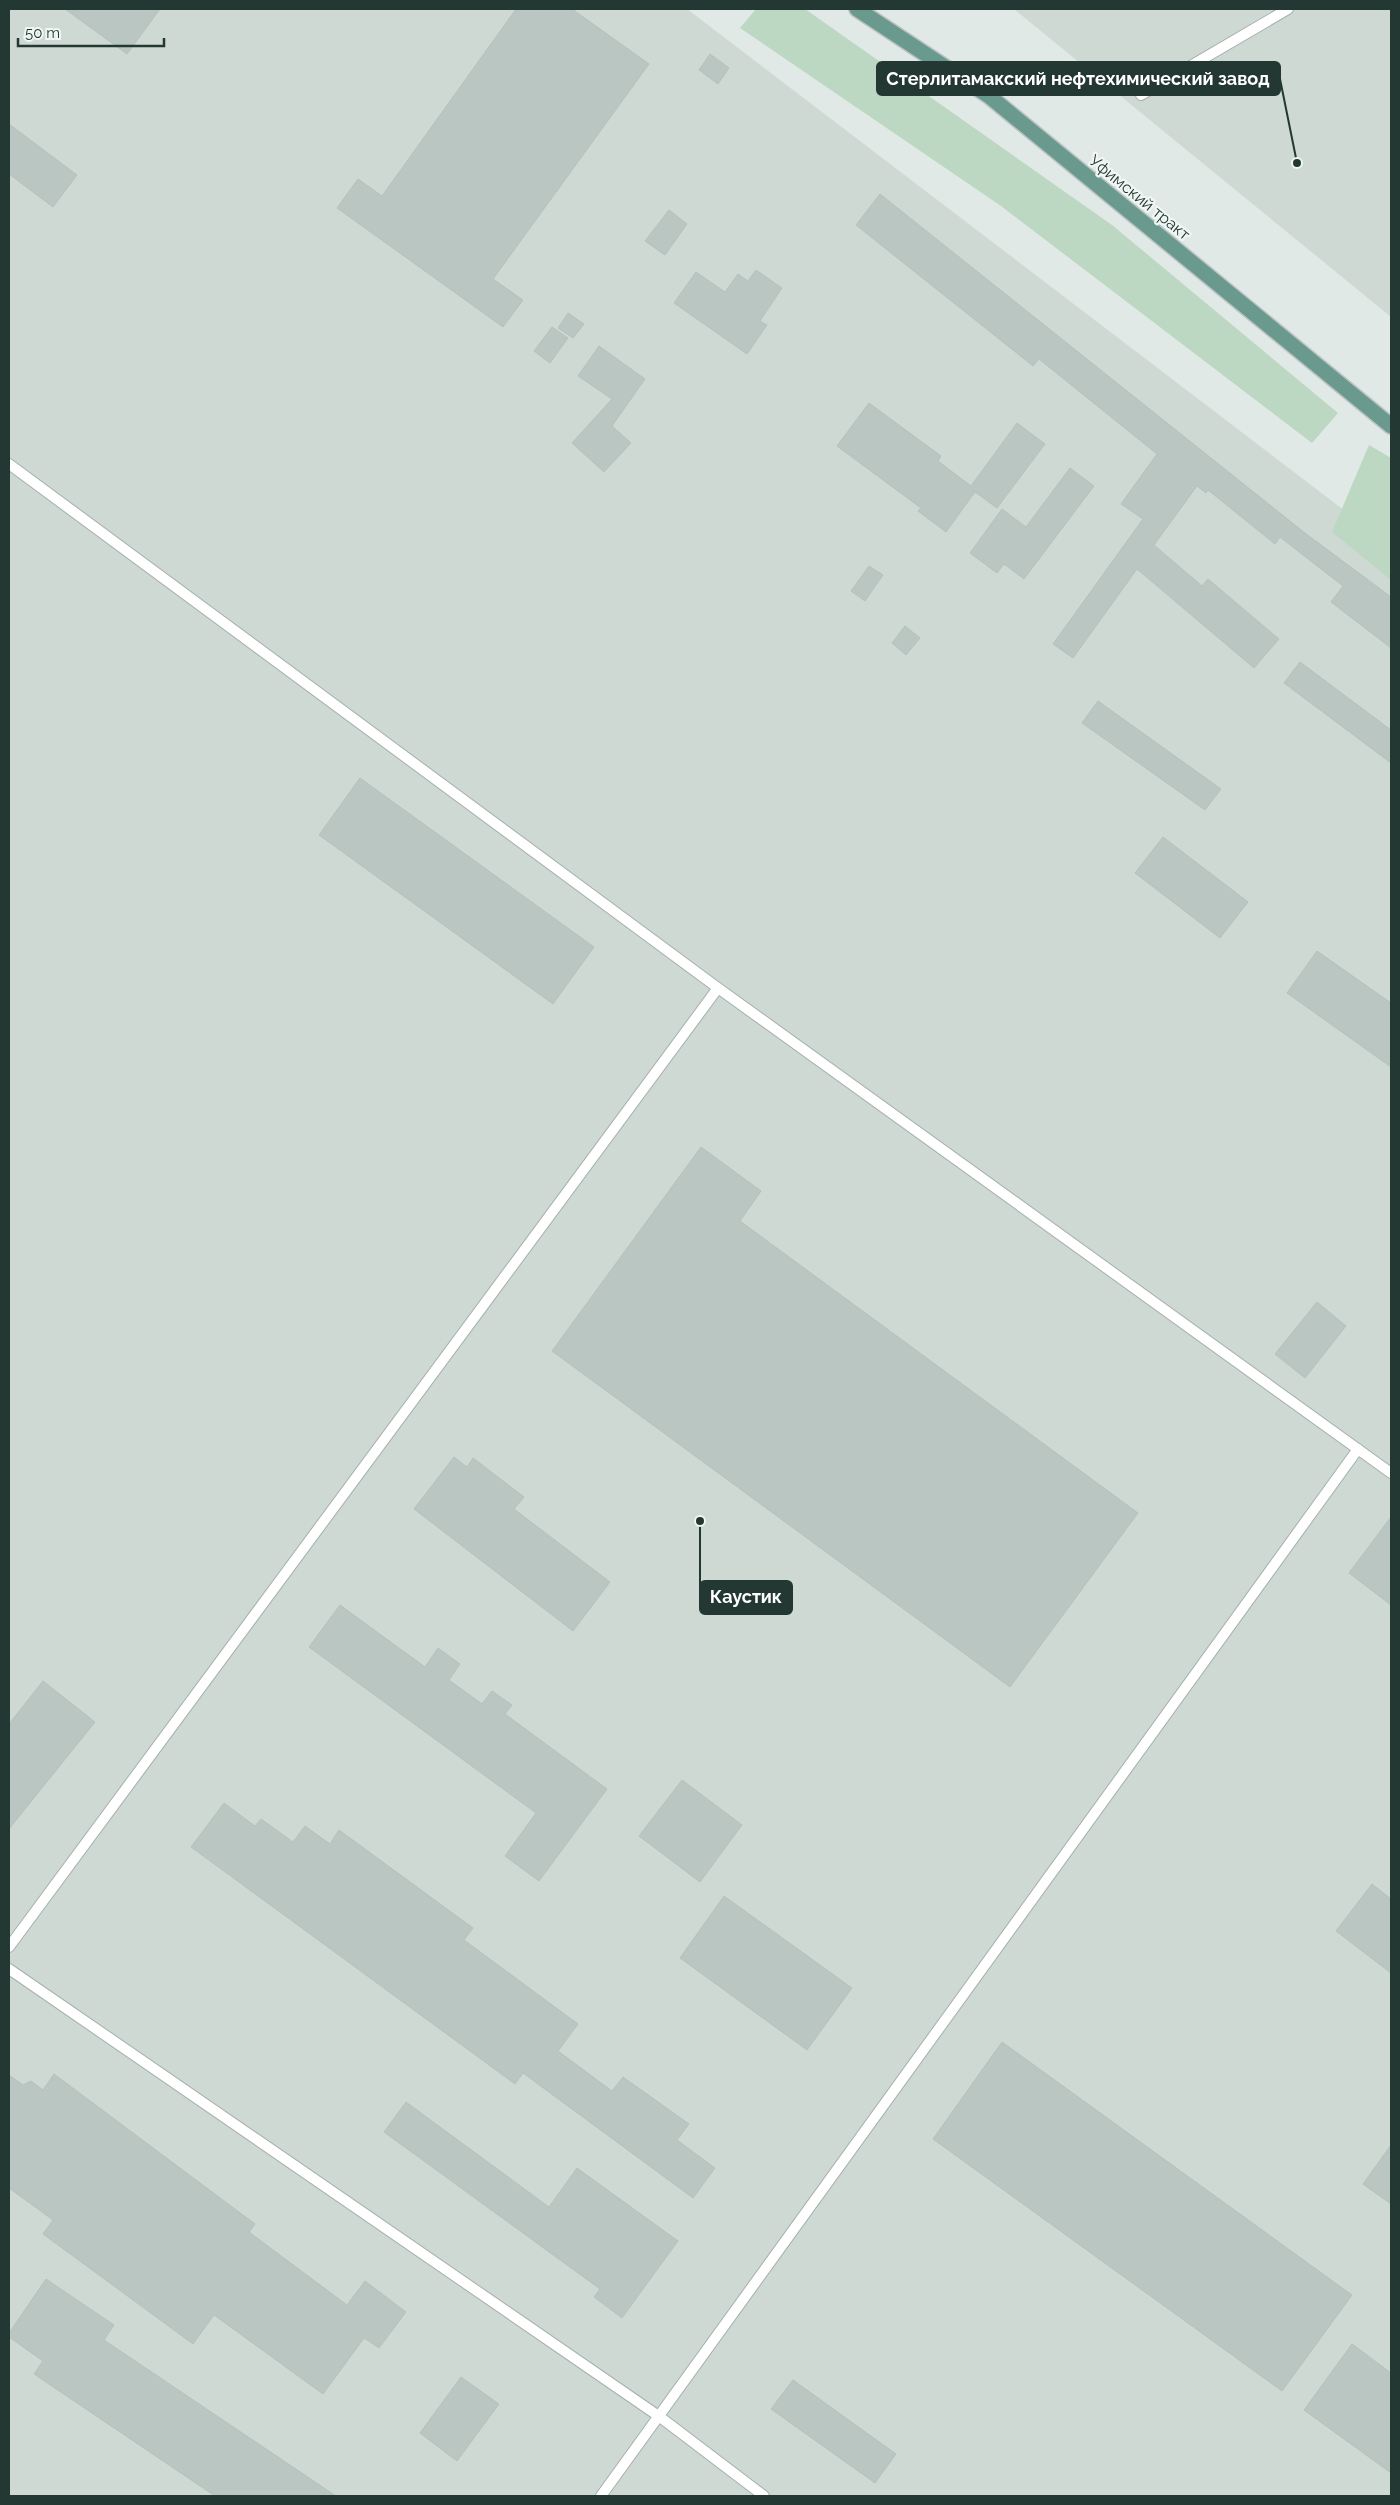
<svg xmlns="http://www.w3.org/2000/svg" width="1400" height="2505" viewBox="0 0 1400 2505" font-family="Raleway,sans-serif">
<rect width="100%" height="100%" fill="#e0e9e5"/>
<!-- built -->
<g fill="#cfd9d4">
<polygon points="9,9 687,9 1391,546 1391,2496 9,2496"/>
<polygon points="1014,9 1391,9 1391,317"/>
</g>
<!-- green -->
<g fill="#bcd8c3">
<polygon points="756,9 805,9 1112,225 1338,413 1312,443 1001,206 740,28"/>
<polygon points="1369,445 1391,458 1391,580 1332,532"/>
</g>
<!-- building -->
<g fill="#b9c6c1" stroke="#b4c2bc">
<polygon points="65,9 160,9 127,54"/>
<polygon points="516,9 572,9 649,64 493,279 523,300 503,327 337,208 358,179 382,196"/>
<polygon points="710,54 729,68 718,84 699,70"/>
<polygon points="9,124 77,175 53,207 9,174"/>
<polygon points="880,194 1305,533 1391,597 1391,648 1331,602 1343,586 1280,537 1275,544 1208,490 1206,493 1197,486 1154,545 1202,586 1208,579 1279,639 1254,668 1137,569 1073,658 1053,644 1143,519 1121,504 1157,454 1039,359 1033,366 856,225"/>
<polygon points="669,210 687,224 665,255 645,241"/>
<polygon points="756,270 782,288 760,321 767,325 747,354 674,303 696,272 725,292 738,274 748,281"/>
<polygon points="568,313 584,324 573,338 558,328"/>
<polygon points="552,327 568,338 550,363 534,351"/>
<polygon points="599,346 645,379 612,426 631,443 604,472 572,443 612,399 578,376"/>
<polygon points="869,403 941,456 938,461 971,486 1017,423 1045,444 997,508 975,492 946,532 918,511 921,508 837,446"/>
<polygon points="1070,468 1094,486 1024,579 1004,564 997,573 970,553 1002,509 1026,527"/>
<polygon points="869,566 883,575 865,601 851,591"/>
<polygon points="905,626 920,638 906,655 892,643"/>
<polygon points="1300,662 1391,730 1391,763 1284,683"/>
<polygon points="1098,701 1221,789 1205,810 1082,723"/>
<polygon points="360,778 594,947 553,1004 319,835"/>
<polygon points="1163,837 1248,902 1220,938 1135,873"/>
<polygon points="1317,951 1391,1003 1391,1067 1287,993"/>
<polygon points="701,1147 761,1191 740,1221 1138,1513 1010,1687 552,1351"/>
<polygon points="1317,1302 1346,1326 1305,1378 1275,1354"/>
<polygon points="454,1457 467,1467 473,1458 524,1497 514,1509 610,1582 573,1631 414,1509"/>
<polygon points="1391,1517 1391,1605 1349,1573"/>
<polygon points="340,1605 425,1667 438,1648 460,1664 449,1680 482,1704 492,1691 512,1705 505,1714 607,1789 539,1881 505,1856 536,1813 309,1647"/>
<polygon points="43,1681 95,1722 9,1829 9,1724"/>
<polygon points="682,1780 742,1825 700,1882 639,1836"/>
<polygon points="224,1803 255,1826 261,1819 293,1842 305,1826 330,1844 339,1830 473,1928 464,1940 578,2024 558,2051 612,2091 623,2077 689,2124 677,2140 715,2168 693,2198 523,2073 515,2084 191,1847"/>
<polygon points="1372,1884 1391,1899 1391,1973 1336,1931"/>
<polygon points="724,1896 852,1988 807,2050 680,1958"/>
<polygon points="1002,2042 1352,2295 1282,2391 933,2139"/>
<polygon points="54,2074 255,2224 249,2232 347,2305 365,2281 406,2312 379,2348 364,2338 323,2394 214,2315 193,2344 43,2234 53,2220 9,2188 9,2075 23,2085 31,2081 43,2090"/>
<polygon points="406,2102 549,2207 577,2168 678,2241 622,2318 594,2297 600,2289 384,2132"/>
<polygon points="1391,2145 1391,2204 1363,2184"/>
<polygon points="46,2279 114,2325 104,2340 336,2496 215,2496 34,2374 43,2361 9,2337 9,2333"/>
<polygon points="1352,2344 1391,2373 1391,2473 1304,2410"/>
<polygon points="461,2377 499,2404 457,2461 420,2433"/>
<polygon points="793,2380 896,2454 875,2483 771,2409"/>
</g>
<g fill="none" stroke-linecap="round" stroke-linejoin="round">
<defs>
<g id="lane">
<polyline points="1141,95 1288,9"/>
<polyline points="9,464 718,988 1391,1473"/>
<polyline points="9,1947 718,988"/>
<polyline points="9,1969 660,2417 764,2496"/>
<polyline points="601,2496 1358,1449"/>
</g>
<polyline id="primary" points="857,9 989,96 1391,426"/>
</defs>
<!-- lane casing -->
<use href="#lane" stroke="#a4b0ac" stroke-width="12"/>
<!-- primary casing -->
<use href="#primary" stroke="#bdc3c2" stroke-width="18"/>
<!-- lane -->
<use href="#lane" stroke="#fff" stroke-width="10"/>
<!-- primary -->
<use href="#primary" stroke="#6a9a8e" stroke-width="15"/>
</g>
<g text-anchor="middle" stroke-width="4.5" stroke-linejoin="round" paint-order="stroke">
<!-- street labels -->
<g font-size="16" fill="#233832" stroke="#f0f6f3">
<text transform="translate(1140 197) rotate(39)" y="6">Уфимский тракт</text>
</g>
</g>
<!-- callouts -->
<path fill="none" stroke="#233832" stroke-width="2" d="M1297 163L1280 79M700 1521L700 1597"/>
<g fill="#233832" stroke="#f0f6f3" stroke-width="2">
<circle cx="1297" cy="163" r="5"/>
<circle cx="700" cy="1521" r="5"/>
</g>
<g fill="#233832" stroke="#233832" stroke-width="2">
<rect x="877" y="62" width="403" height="33" rx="5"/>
<rect x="700" y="1581" width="92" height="33" rx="5"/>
</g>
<g font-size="18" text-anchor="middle" font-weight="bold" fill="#fff">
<text x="1078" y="85">Стерлитамакский нефтехимический завод</text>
<text x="746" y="1603">Каустик</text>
</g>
<!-- border -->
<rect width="1400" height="2505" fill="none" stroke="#233832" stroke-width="20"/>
<!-- scale -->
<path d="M18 38v8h146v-8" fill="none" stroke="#233832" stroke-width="2.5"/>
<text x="25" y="38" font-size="15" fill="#233832" stroke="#f0f6f3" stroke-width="4" paint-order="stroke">50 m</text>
</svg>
